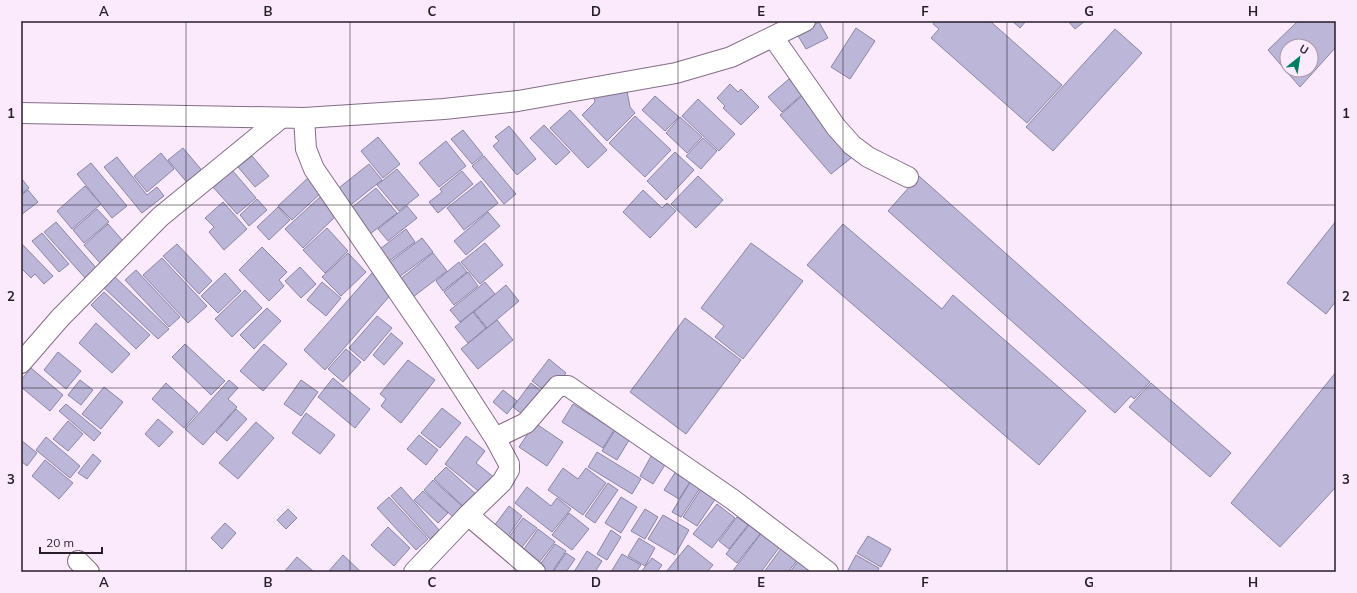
<svg xmlns="http://www.w3.org/2000/svg" width="1357" height="593" viewBox="0 0 1357 593" font-family="Mulish,sans-serif">
<rect width="100%" height="100%" fill="#fbeafc"/>
<!-- building -->
<g fill="#bcb7d9" stroke="#8a85a5" fill-rule="evenodd">
<polygon points="935,21 990,21 1062,85 1027,123 931,38 939,29 933,24"/>
<polygon points="1012,21 1026,21 1020,28"/>
<polygon points="1068,21 1085,21 1075,29"/>
<path d="M1298,21H1336V47L1300,87L1268,50ZM1287,46H1311V70H1287Z"/>
<polygon points="819,22 828,38 806,49 797,34"/>
<polygon points="856,28 875,41 850,79 831,67"/>
<polygon points="1115,29 1142,53 1053,151 1026,127"/>
<polygon points="789,79 803,94 782,112 768,97"/>
<polygon points="730,84 738,92 741,89 759,107 741,125 723,108 725,106 717,98"/>
<polygon points="626,86 630,107 635,113 607,141 582,115 595,102 593,93"/>
<polygon points="803,95 855,155 831,174 780,115"/>
<polygon points="655,96 679,117 665,131 642,110"/>
<polygon points="698,99 735,134 719,151 682,116"/>
<polygon points="570,110 607,150 588,168 550,128"/>
<polygon points="635,116 671,150 645,177 609,143"/>
<polygon points="680,117 702,137 687,153 666,133"/>
<polygon points="544,125 570,152 556,165 530,138"/>
<polygon points="509,126 536,159 517,175 493,146 499,141 495,137"/>
<polygon points="463,130 483,155 472,164 451,139"/>
<polygon points="378,137 400,164 383,178 361,151"/>
<polygon points="703,138 717,151 701,169 686,156"/>
<polygon points="446,141 466,166 439,187 419,163"/>
<polygon points="183,148 205,174 190,186 168,160"/>
<polygon points="675,152 694,170 666,200 647,181"/>
<polygon points="161,153 174,169 147,192 134,176"/>
<polygon points="252,156 269,176 255,187 238,167"/>
<polygon points="484,156 516,194 504,204 472,166"/>
<polygon points="117,157 147,195 157,187 164,196 142,213 104,167"/>
<polygon points="91,163 127,206 112,218 77,174"/>
<polygon points="369,164 382,180 348,207 335,191"/>
<polygon points="397,169 419,195 399,211 377,185"/>
<polygon points="232,170 256,198 237,214 213,187"/>
<polygon points="462,171 473,184 438,213 429,202 442,192 440,189"/>
<polygon points="310,176 324,190 292,220 278,206"/>
<polygon points="698,176 723,200 696,228 671,204"/>
<polygon points="919,176 1150,382 1134,399 1131,396 1115,413 888,211"/>
<polygon points="21,178 29,188 21,194"/>
<polygon points="481,181 498,203 464,230 447,208"/>
<polygon points="85,186 101,204 72,229 57,211"/>
<polygon points="376,188 397,213 370,234 350,209"/>
<polygon points="28,190 38,202 21,215 21,195"/>
<polygon points="643,190 662,208 667,203 676,211 650,238 623,212"/>
<polygon points="320,197 337,215 303,248 285,229"/>
<polygon points="257,199 267,210 249,226 240,215"/>
<polygon points="223,202 247,229 224,250 209,232 214,227 205,218"/>
<polygon points="407,206 417,218 388,241 378,229"/>
<polygon points="278,207 290,220 269,240 257,227"/>
<polygon points="97,209 109,222 84,243 73,230"/>
<polygon points="488,212 500,226 466,255 454,241"/>
<polygon points="1336,221 1336,301 1326,314 1287,283"/>
<polygon points="56,222 98,270 87,280 44,232"/>
<polygon points="108,224 124,242 100,263 84,245"/>
<polygon points="843,224 942,309 953,295 1086,411 1039,465 807,265"/>
<polygon points="327,228 348,251 325,273 303,250"/>
<polygon points="406,229 415,242 389,261 380,249"/>
<polygon points="42,233 69,264 59,272 32,241"/>
<polygon points="422,238 433,252 399,277 389,263"/>
<polygon points="21,243 53,276 44,284 35,274 31,278 21,268"/>
<polygon points="485,243 503,265 480,284 461,262"/>
<polygon points="751,243 803,281 743,359 715,337 724,326 701,308"/>
<polygon points="177,244 212,281 199,294 163,256"/>
<polygon points="262,247 287,272 279,280 284,286 269,301 239,270"/>
<polygon points="348,253 366,272 341,296 322,277"/>
<polygon points="433,253 447,271 413,297 399,280"/>
<polygon points="162,258 207,306 188,323 143,275"/>
<polygon points="459,262 467,272 443,291 436,281"/>
<polygon points="300,267 316,284 301,298 285,281"/>
<polygon points="136,270 180,317 169,327 125,280"/>
<polygon points="468,272 478,286 454,305 444,292"/>
<polygon points="225,273 241,291 218,313 201,296"/>
<polygon points="372,273 394,291 325,370 304,350"/>
<polygon points="112,274 169,329 158,339 101,285"/>
<polygon points="322,282 341,298 326,316 307,300"/>
<polygon points="485,282 495,294 460,322 450,310"/>
<polygon points="506,285 519,301 487,328 474,312"/>
<polygon points="245,290 262,308 232,337 215,319"/>
<polygon points="104,292 150,335 136,349 91,305"/>
<polygon points="267,308 281,321 254,349 240,335"/>
<polygon points="473,312 486,328 468,343 455,327"/>
<polygon points="377,316 392,328 364,361 349,348"/>
<polygon points="685,318 741,360 686,434 630,392"/>
<polygon points="497,320 513,340 478,369 461,349"/>
<polygon points="96,323 130,354 112,373 79,343"/>
<polygon points="391,333 403,343 384,365 373,355"/>
<polygon points="185,344 225,381 211,395 172,357"/>
<polygon points="264,344 287,364 263,391 240,371"/>
<polygon points="346,349 361,362 343,382 328,369"/>
<polygon points="58,352 81,371 66,389 44,370"/>
<polygon points="549,359 566,373 549,394 532,381"/>
<polygon points="408,360 435,380 401,423 381,406 386,399 380,394"/>
<polygon points="31,368 63,395 50,411 21,387 21,380"/>
<polygon points="1336,372 1336,487 1280,547 1231,503"/>
<polygon points="333,378 370,409 355,428 318,397"/>
<polygon points="80,380 93,390 81,405 68,395"/>
<polygon points="229,380 238,388 228,399 237,407 203,445 185,429"/>
<polygon points="301,380 318,392 301,416 284,404"/>
<polygon points="166,383 198,412 184,428 152,399"/>
<polygon points="531,383 545,394 527,418 513,407"/>
<polygon points="1151,383 1231,453 1210,477 1129,407"/>
<polygon points="104,387 123,402 101,429 82,414"/>
<polygon points="503,390 517,401 507,414 493,402"/>
<polygon points="66,404 101,433 94,441 59,411"/>
<polygon points="573,404 614,430 603,448 562,422"/>
<polygon points="442,408 461,423 440,448 421,433"/>
<polygon points="236,409 247,419 227,441 216,432"/>
<polygon points="306,413 335,435 320,454 292,433"/>
<polygon points="158,419 173,432 159,447 145,434"/>
<polygon points="68,421 83,434 68,451 53,439"/>
<polygon points="256,422 274,438 238,479 219,463"/>
<polygon points="535,423 563,442 547,466 519,447"/>
<polygon points="619,424 634,432 617,460 602,451"/>
<polygon points="419,435 438,450 426,465 407,449"/>
<polygon points="466,436 485,451 476,463 495,478 482,494 445,464"/>
<polygon points="46,437 80,466 70,478 36,450"/>
<polygon points="21,440 37,453 27,466 21,461"/>
<polygon points="654,451 668,460 653,484 640,476"/>
<polygon points="597,452 641,479 632,494 588,467"/>
<polygon points="93,454 101,461 87,479 78,473"/>
<polygon points="45,460 73,483 59,499 32,476"/>
<polygon points="680,465 695,474 679,499 664,490"/>
<polygon points="446,467 478,496 466,509 434,479"/>
<polygon points="563,468 578,479 586,468 606,483 583,515 548,490"/>
<polygon points="694,476 704,482 681,517 672,512"/>
<polygon points="433,480 462,506 453,517 424,490"/>
<polygon points="608,483 618,490 595,523 585,516"/>
<polygon points="705,483 720,492 697,526 683,517"/>
<polygon points="401,487 439,530 430,539 391,496"/>
<polygon points="527,487 551,506 557,498 571,509 552,532 515,503"/>
<polygon points="423,491 448,513 438,523 414,500"/>
<polygon points="389,497 428,539 416,550 377,508"/>
<polygon points="621,497 637,507 621,533 605,523"/>
<polygon points="717,504 735,518 712,548 693,534"/>
<polygon points="509,506 522,516 505,540 491,530"/>
<polygon points="288,509 297,518 286,529 277,520"/>
<polygon points="645,509 658,517 645,539 631,531"/>
<polygon points="569,513 589,529 572,550 552,535"/>
<polygon points="663,515 689,530 675,555 648,539"/>
<polygon points="737,517 748,525 729,549 719,541"/>
<polygon points="523,518 537,528 519,551 506,541"/>
<polygon points="225,523 236,533 222,549 211,538"/>
<polygon points="749,525 760,534 737,563 726,554"/>
<polygon points="388,527 410,548 394,566 371,545"/>
<polygon points="538,529 555,542 537,565 521,553"/>
<polygon points="611,530 621,537 607,560 597,554"/>
<polygon points="763,531 781,545 761,572 732,572"/>
<polygon points="868,536 891,549 881,567 857,553"/>
<polygon points="639,538 655,548 645,566 628,556"/>
<polygon points="555,544 566,551 552,572 547,572 539,566"/>
<polygon points="688,545 713,565 707,572 666,572"/>
<polygon points="783,546 799,558 788,572 764,572"/>
<polygon points="587,551 602,561 595,572 574,572"/>
<polygon points="566,553 575,559 566,572 553,572"/>
<polygon points="622,554 641,565 636,572 611,572"/>
<polygon points="343,555 361,572 328,572"/>
<polygon points="856,555 879,568 877,572 847,572"/>
<polygon points="297,557 313,571 312,572 284,572"/>
<polygon points="652,558 662,565 657,572 641,572"/>
<polygon points="799,560 812,570 810,572 790,572"/>
</g>
<g fill="none" stroke-linecap="round" stroke-linejoin="round">
<defs>
<g id="minor">
<polyline points="773,37 836,127 852,145 868,157 908,177"/>
<polyline points="21,113 304,118 444,109 518,101 676,73 731,57 805,21"/>
<polyline points="304,118 306,149 314,169 436,347 495,438 509,464 509,470 502,482 468,515 414,572"/>
<polyline points="21,363 60,318 160,217 281,118"/>
<polyline points="495,438 526,423 558,386 568,386 732,499 828,572"/>
<polyline points="468,515 535,572"/>
<polyline points="78,561 89,572"/>
</g>
</defs>
<!-- minor casing -->
<use href="#minor" stroke="#846c86" stroke-width="22"/>
<!-- minor -->
<use href="#minor" stroke="#fff" stroke-width="20"/>
</g>
<!-- grid -->
<path fill="none" stroke="#271d28" stroke-width="1" stroke-opacity="0.55" d="M186,21V572M350,21V572M514,21V572M678,21V572M843,21V572M1007,21V572M1171,21V572M21,205H1336M21,388H1336"/>
<!-- border -->
<rect width="1357" height="593" fill="none" stroke="#fbeafc" stroke-width="44"/>
<!-- north arrow -->
<g transform="translate(1299 58) rotate(30)"><circle r="19" fill="#fbeafc" stroke="#a698a7"/>
<path d="M0-3L7 15L0 10L-7 15Z" fill="#007f5f"/>
<text y="-6" font-size="11" font-weight="bold" text-anchor="middle" fill="#271d28">U</text>
</g>
<!-- scale -->
<path d="M40 547v6h62v-6" fill="none" stroke="#271d28" stroke-width="2"/>
<text x="46" y="547" font-size="12" fill="#271d28" stroke="#fbeafc" stroke-width="3" paint-order="stroke">20 m</text>
<rect x="22" y="22" width="1313" height="549" fill="none" stroke="#271d28" stroke-width="1.5"/>
<g font-size="13" text-anchor="middle" font-weight="bold" fill="#271d28">
<text x="104" y="16">A</text>
<text x="268" y="16">B</text>
<text x="432" y="16">C</text>
<text x="596" y="16">D</text>
<text x="761" y="16">E</text>
<text x="925" y="16">F</text>
<text x="1089" y="16">G</text>
<text x="1253" y="16">H</text>
<text x="11" y="118">1</text>
<text x="1346" y="118">1</text>
<text x="11" y="301">2</text>
<text x="1346" y="301">2</text>
<text x="11" y="484">3</text>
<text x="1346" y="484">3</text>
<text x="104" y="587">A</text>
<text x="268" y="587">B</text>
<text x="432" y="587">C</text>
<text x="596" y="587">D</text>
<text x="761" y="587">E</text>
<text x="925" y="587">F</text>
<text x="1089" y="587">G</text>
<text x="1253" y="587">H</text>
</g>
</svg>
